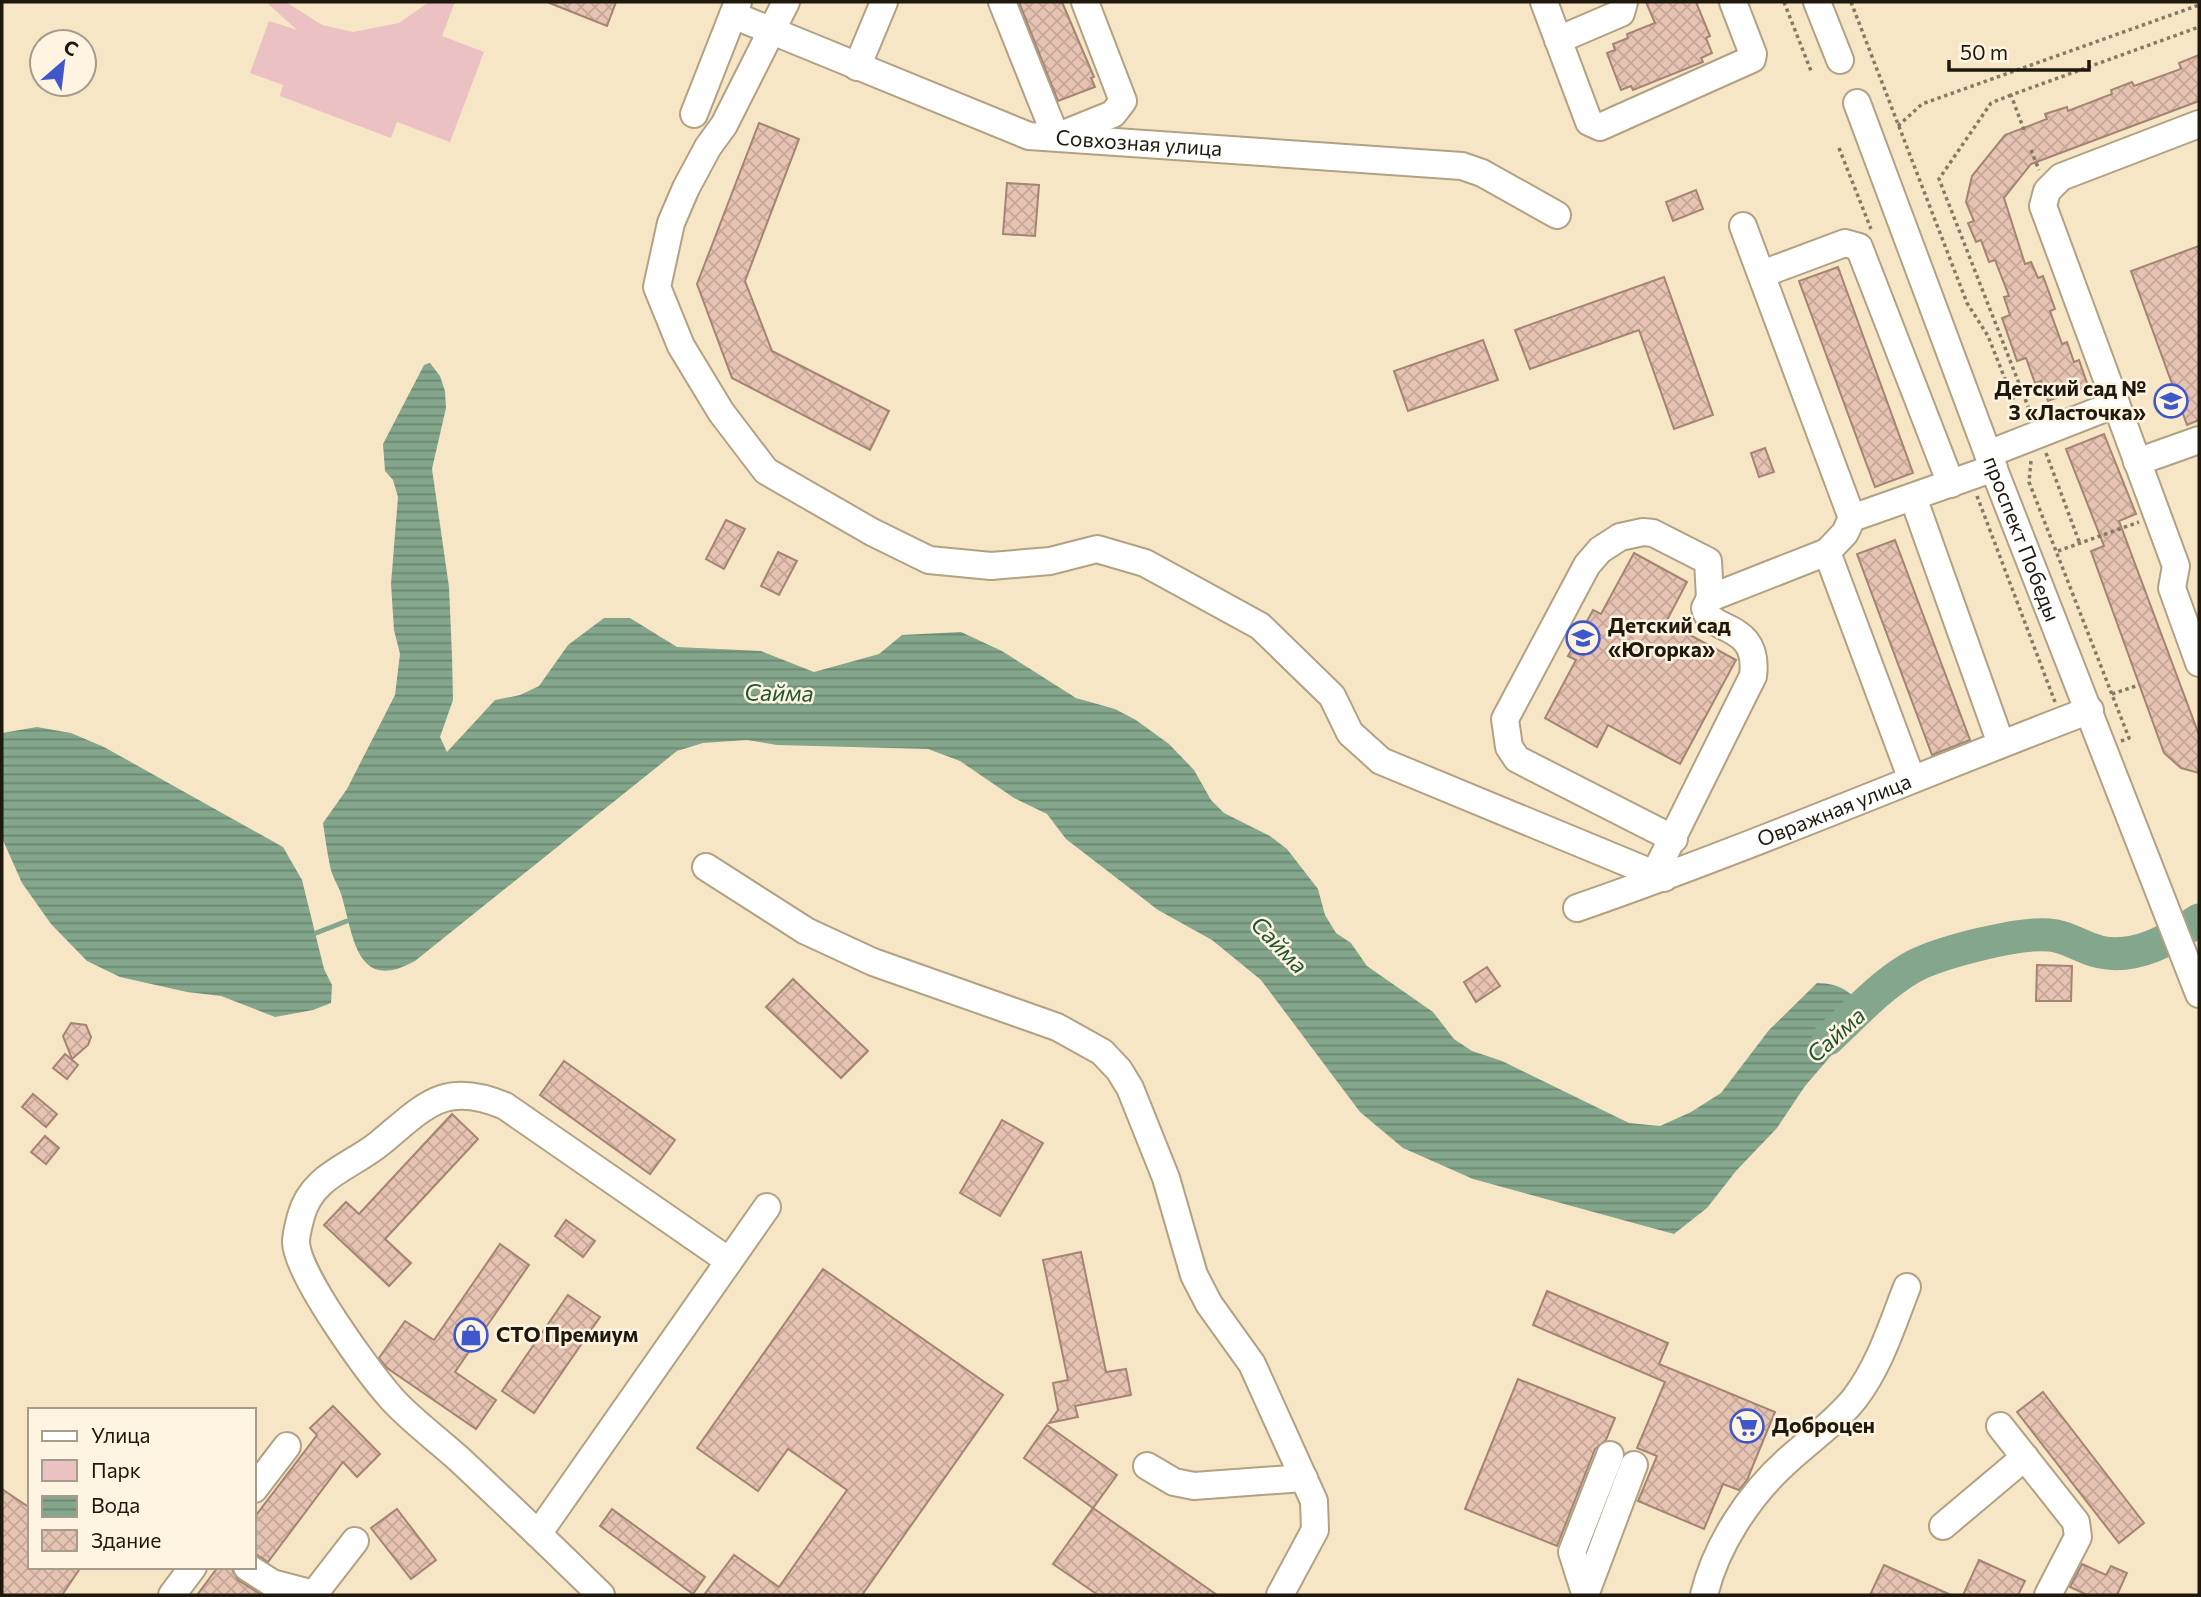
<svg xmlns="http://www.w3.org/2000/svg" width="2201" height="1597" viewBox="0 0 2201 1597" font-family="Commissioner,sans-serif">
<defs>
<pattern id="water-rules" width="6" height="5" patternUnits="userSpaceOnUse" patternTransform="scale(1.75)"><rect width="6" height="5" fill="#84a68c"/><path d="M0 2.5h6" fill="none" stroke="#6b8671"/></pattern>
<pattern id="building-cross-hatch" width="8" height="8" patternUnits="userSpaceOnUse" patternTransform="scale(1.75)"><rect width="8" height="8" fill="#e6c3b2"/><path d="M0 0l8 8M0 8l8-8" fill="none" stroke="#c5a798"/></pattern>
</defs>
<rect width="100%" height="100%" fill="#f7e6c6"/>
<!-- green -->
<polygon fill="#ebc1c3" points="266,2 286,2 322,25 353,32 399,23 429,2 455,2 442,36 484,52 450,142 397,122 391,138 280,96 283,85 250,73 269,21 297,30"/>
<!-- water -->
<g fill="url(#water-rules)">
<path d="M430,363L440,376L445,391L446,408L432,469L449,587L452,656L453,700L440,737L447,752L495,700L520,695L539,686L568,645L604,618H630L677,647L761,651L814,672L879,654L902,635L961,632L1002,651L1076,698L1115,709L1136,720L1169,744L1194,770L1211,800L1224,813L1270,836L1287,849L1318,889L1325,915L1336,933L1351,943L1367,966L1433,1012L1454,1039L1472,1051L1502,1061L1629,1123L1660,1126L1691,1112L1721,1093L1769,1030L1817,983C1841,983 1862,995 1861,1021L1805,1086L1777,1128L1736,1171L1707,1208L1674,1234L1473,1179L1403,1148L1360,1112L1261,980L1212,940L1158,910L1066,839L1047,814L1014,798L960,761L928,749L777,745L747,740L703,743L677,751L415,961C357,993 354,939 342,897C339,886 332,877 330,866C327,852 325,837 323,823L347,789L395,695L400,654L394,630L391,584L398,497L393,480L385,471L383,444L424,365Z"/>
<polygon points="37,727 71,733 104,747 283,847 302,880 324,969 332,985 331,1003 313,1010 275,1017 221,996 187,992 120,977 87,961 51,924 22,883 2,838 2,733"/>
</g>
<g fill="none" stroke-linecap="round" stroke-linejoin="round">
<!-- stream -->
<polyline stroke="#84a68c" stroke-width="5" points="316,933 347,921"/>
<!-- river -->
<path stroke="#84a68c" stroke-width="33" d="M1828,1039C1853,1016 1879,987 1909,969C1935,953 2019,932 2049,935C2067,936 2082,948 2100,952C2136,960 2171,939 2199,920"/>
</g>
<!-- building -->
<g fill="url(#building-cross-hatch)" stroke="#a48473" stroke-width="2">
<polygon points="547,2 616,2 607,26"/>
<polygon points="1019,2 1062,2 1094,77 1091,78 1095,87 1058,101"/>
<polygon points="1646,2 1696,2 1710,36 1706,38 1712,53 1701,58 1703,62 1633,90 1631,86 1621,90 1607,53 1615,50 1613,44 1628,38 1627,34 1655,23"/>
<polygon points="2199,55 2199,101 2031,164 2004,198 2025,264 2031,262 2038,278 2043,276 2055,309 2050,311 2062,344 2067,342 2074,362 2079,360 2088,386 2048,401 2041,381 2035,383 2026,358 2017,361 2002,318 2010,315 2004,297 2009,296 1995,260 1989,262 1981,240 1976,242 1968,223 1974,221 1966,202 1972,176 2005,135 2047,119 2045,114 2067,107 2068,111 2112,94 2111,90 2132,82 2134,86 2181,69 2179,63"/>
<polygon points="759,123 799,139 745,281 772,351 889,411 870,450 732,378 697,284"/>
<polygon points="1007,183 1039,185 1035,236 1003,234"/>
<polygon points="1696,190 1703,209 1673,221 1666,202"/>
<polygon points="2199,246 2199,420 2187,425 2131,271"/>
<polygon points="1838,267 1913,473 1875,487 1799,281"/>
<polygon points="1664,277 1713,415 1674,429 1639,330 1530,369 1515,330"/>
<polygon points="1483,340 1498,380 1408,411 1394,371"/>
<polygon points="2104,434 2136,514 2119,521 2199,735 2199,773 2181,768 2164,753 2091,551 2104,546 2066,449"/>
<polygon points="1765,448 1774,472 1759,477 1751,453"/>
<polygon points="726,520 745,529 724,569 706,559"/>
<polygon points="1895,540 1970,740 1932,755 1857,554"/>
<polygon points="778,552 797,561 779,595 761,586"/>
<polygon points="1634,553 1687,582 1666,622 1736,660 1680,764 1608,725 1597,747 1545,718 1576,660 1568,656 1593,610 1601,614"/>
<polygon points="2037,965 2072,966 2071,1001 2036,1001"/>
<polygon points="1487,967 1500,986 1476,1002 1464,982"/>
<polygon points="793,979 868,1051 841,1078 766,1007"/>
<polygon points="71,1023 86,1025 91,1037 88,1045 72,1059 63,1036"/>
<polygon points="65,1054 78,1065 67,1079 53,1068"/>
<polygon points="564,1061 675,1140 650,1174 540,1095"/>
<polygon points="33,1094 57,1114 46,1127 22,1107"/>
<polygon points="452,1114 478,1139 385,1239 411,1263 389,1286 324,1225 346,1202 359,1214"/>
<polygon points="1002,1120 1043,1143 1000,1216 960,1193"/>
<polygon points="45,1136 59,1148 46,1164 31,1152"/>
<polygon points="566,1220 595,1241 583,1257 555,1236"/>
<polygon points="500,1244 529,1265 455,1372 496,1400 476,1429 387,1368 379,1358 405,1321 434,1340"/>
<polygon points="1081,1252 1106,1372 1126,1369 1131,1395 1075,1406 1078,1417 1049,1423 1058,1410 1053,1383 1068,1380 1043,1260"/>
<polygon points="823,1269 1003,1395 862,1595 704,1595 734,1555 779,1587 847,1490 788,1449 758,1491 697,1448"/>
<polygon points="1547,1291 1668,1343 1659,1364 1775,1412 1747,1480 1739,1490 1723,1484 1704,1529 1638,1501 1657,1456 1637,1448 1665,1382 1533,1325"/>
<polygon points="568,1295 600,1317 534,1413 502,1391"/>
<polygon points="1518,1379 1615,1418 1606,1440 1595,1449 1557,1546 1465,1509"/>
<polygon points="2043,1392 2144,1523 2119,1543 2017,1412"/>
<polygon points="333,1406 380,1454 357,1477 343,1462 268,1562 254,1553 254,1518 317,1435 310,1428"/>
<polygon points="1047,1425 1117,1475 1093,1508 1024,1458"/>
<polygon points="2,1489 30,1508 30,1567 81,1567 62,1595 2,1595"/>
<polygon points="1093,1508 1217,1595 1098,1595 1053,1564"/>
<polygon points="397,1509 436,1560 411,1579 371,1528"/>
<polygon points="612,1509 705,1577 693,1594 600,1526"/>
<polygon points="1979,1560 2025,1581 2018,1595 1963,1595"/>
<polygon points="2082,1564 2106,1575 2111,1566 2127,1573 2117,1595 2087,1595 2070,1587"/>
<polygon points="1884,1565 1951,1595 1870,1595"/>
<polygon points="218,1567 231,1567 238,1580 262,1595 197,1595"/>
</g>
<g fill="none" stroke-linecap="round" stroke-linejoin="round">
<defs>
<g id="minor">
<polyline points="786,2 724,125 708,147 686,188 671,223 657,287 681,346 721,412 766,471 872,532 929,560 991,566 1050,561 1097,549 1145,563 1260,626 1332,696 1350,733 1381,761 1664,878"/>
<polyline points="1002,2 1056,137 1113,114 1123,101 1085,2"/>
<polyline points="1544,2 1589,122 1600,127 1752,59 1753,54 1733,2"/>
<polyline points="1817,2 1840,60"/>
<path id="s1" d="M733,15L1029,136L1462,166L1482,173L1557,215"/>
<polyline points="1558,40 1621,13 1624,2"/>
<polyline points="857,67 884,2"/>
<path id="s2" d="M1857,103L1988,454L2199,994"/>
<polyline points="694,114 738,2"/>
<polyline points="2199,124 2061,177 2047,191 2043,206 2176,566 2172,588 2199,663"/>
<polyline points="1743,226 1852,518"/>
<polyline points="1762,274 1845,243 1859,247 1951,484"/>
<polyline points="1988,454 2116,404"/>
<polyline points="2137,462 2199,440"/>
<polyline points="1913,497 2001,744"/>
<polyline points="1911,777 1827,552 1845,533 1852,518 1994,468"/>
<polyline points="1674,839 1517,759 1509,747 1505,719 1587,565 1600,550 1620,537 1643,532 1653,533 1708,561 1710,598"/>
<polyline points="706,867 806,931 873,962 1057,1027 1102,1052 1119,1070 1130,1088 1166,1178 1194,1275 1209,1304 1252,1364 1314,1501 1315,1530 1280,1595"/>
<path d="M1655,873L1753,676C1760,621 1708,633 1705,608L1710,598L1827,552"/>
<path id="s3" d="M1577,908C1750,848 1919,775 2090,710"/>
<polyline points="2000,1426 2076,1522 2078,1537 2048,1595"/>
<polyline points="1147,1466 1174,1482 1194,1486 1304,1478"/>
<polyline points="254,1489 287,1446"/>
<polyline points="1943,1526 2025,1457"/>
<polyline points="538,1534 767,1207"/>
<polyline points="247,1567 272,1583 314,1594 355,1541"/>
<polyline points="1585,1593 1572,1552 1610,1455"/>
<polyline points="172,1595 193,1567"/>
<path d="M601,1595C554,1549 507,1504 459,1459C437,1439 412,1421 392,1399C369,1373 297,1275 296,1242C296,1234 299,1224 301,1216C312,1175 351,1167 380,1143C425,1106 444,1080 505,1106L729,1261"/>
<polyline points="1585,1595 1634,1465"/>
<path d="M1704,1595C1716,1545 1749,1495 1788,1460C1810,1440 1836,1422 1855,1398C1880,1365 1892,1325 1907,1287"/>
</g>
</defs>
<!-- minor casing -->
<use href="#minor" stroke="#b2a183" stroke-width="30"/>
<!-- path -->
<g stroke="#867a65" stroke-width="3.5" stroke-dasharray="3.5 3.5" stroke-linecap="butt">
<polyline points="1784,2 1811,71"/>
<polyline points="1851,2 1967,303 1988,336 2020,417"/>
<polyline points="2011,95 1991,103 1939,179 2031,414"/>
<polyline points="1898,126 1922,104 2199,5"/>
<polyline points="2024,130 2011,95 2199,27"/>
<polyline points="1839,148 1871,229"/>
<polyline points="2031,150 2039,170"/>
<polyline points="2046,453 2080,544"/>
<polyline points="2031,461 2029,482 2129,738 2121,741"/>
<polyline points="1977,496 2055,702"/>
<polyline points="2058,551 2139,522"/>
<polyline points="2112,694 2139,685"/>
</g>
<!-- minor -->
<use href="#minor" stroke="#fff" stroke-width="26"/>
</g>
<!-- icons -->
<defs>
<symbol id="school-ring" viewBox="-11 -11 22 22"><circle r="9.5" fill="#fef4e1" stroke="#4057ca" stroke-width="1.5"/><path d="M0-5L7-2L0 1L-7-2ZM-4 1L0 2.5L4 1V4Q0 6-4 4Z" fill="#4057ca"/></symbol>
<symbol id="shop-ring" viewBox="-11 -11 22 22"><circle r="9.5" fill="#fef4e1" stroke="#4057ca" stroke-width="1.5"/><path d="M-5-2.5h2.3a2.7 3.5 0 0 1 5.4 0H5L5.5 6h-11ZM-1.5-2.5h3a1.5 2.3 0 0 0-3 0Z" fill="#4057ca"/></symbol>
<symbol id="supermarket-ring" viewBox="-11 -11 22 22"><circle r="9.5" fill="#fef4e1" stroke="#4057ca" stroke-width="1.5"/><path d="M-6-5.5h2.5l.6 2H6L4.5 2H-2.5L-4.4-4H-6ZM-1.5 3.2a1.3 1.3 0 1 0 .1 0ZM3 3.2a1.3 1.3 0 1 0 .1 0Z" fill="#4057ca"/></symbol>
</defs>
<g fill-rule="evenodd">
<use href="#school-ring" x="2152" y="382" width="38" height="38"/>
<use href="#school-ring" x="1564" y="619" width="38" height="38"/>
<use href="#shop-ring" x="452" y="1316" width="38" height="38"/>
<use href="#supermarket-ring" x="1728" y="1407" width="38" height="38"/>
</g>
<g text-anchor="middle" stroke-width="5" stroke-linejoin="round" paint-order="stroke">
<!-- street labels -->
<g font-size="21" fill="#1f190d" stroke="#fef4e1">
<text dy="7" stroke="none"><textPath href="#s1" startOffset="430">Совхозная улица</textPath></text>
<text dy="7" stroke="none"><textPath href="#s2" startOffset="466">проспект Победы</textPath></text>
<text dy="7" stroke="none"><textPath href="#s3" startOffset="275">Овражная улица</textPath></text>
</g>
<!-- poi labels -->
<g font-size="21" font-weight="bold" fill="#1f190d" stroke="#fef4e1" text-anchor="start">
<text x="2146" y="396" text-anchor="end">Детский сад №<tspan x="2146" dy="24">3 «Ласточка»</tspan></text>
<text x="1608" y="633">Детский сад<tspan x="1608" dy="24">«Югорка»</tspan></text>
<text x="496" y="1342">СТО Премиум</text>
<text x="1772" y="1433">Доброцен</text>
</g>
<!-- water labels -->
<g font-size="23" font-style="italic" fill="#1f5532" stroke="#fef4e1">
<text transform="translate(779 693) rotate(1)" y="8">Сайма</text>
<text transform="translate(1279 945) rotate(46)" y="8">Сайма</text>
<text transform="translate(1836 1035) rotate(-42)" y="8">Сайма</text>
</g>
</g>
<!-- border -->
<rect width="2201" height="1597" fill="none" stroke="#1f190d" stroke-width="7"/>
<!-- legend -->
<rect x="28" y="1408" width="228" height="161" fill="#fef4e1" stroke="#a59c8c" stroke-width="2"/>
<rect x="42" y="1431" width="35" height="10" fill="#ffffff" stroke="#a59c8c" stroke-width="2"/>
<text x="91" y="1443" font-size="21" fill="#1f190d">Улица</text>
<rect x="42" y="1460" width="35" height="21" fill="#ebc1c3" stroke="#a59c8c" stroke-width="2"/>
<text x="91" y="1478" font-size="21" fill="#1f190d">Парк</text>
<rect x="42" y="1496" width="35" height="21" fill="url(#water-rules)" stroke="#a59c8c" stroke-width="2"/>
<text x="91" y="1513" font-size="21" fill="#1f190d">Вода</text>
<rect x="42" y="1530" width="35" height="21" fill="url(#building-cross-hatch)" stroke="#a59c8c" stroke-width="2"/>
<text x="91" y="1548" font-size="21" fill="#1f190d">Здание</text>
<!-- north arrow -->
<g transform="translate(63 63) rotate(28)"><circle r="33" fill="#fef4e1" stroke="#a59c8c" stroke-width="2"/>
<path d="M0-5L12 26L0 18L-12 26Z" fill="#4057ca"/>
<text y="-10" font-size="19" font-weight="bold" text-anchor="middle" fill="#1f190d">С</text>
</g>
<!-- scale -->
<path d="M1949 60v10h140v-10" fill="none" stroke="#1f190d" stroke-width="3.5"/>
<text x="1960" y="60" font-size="21" fill="#1f190d" stroke="#fef4e1" stroke-width="5" paint-order="stroke">50 m</text>
</svg>
